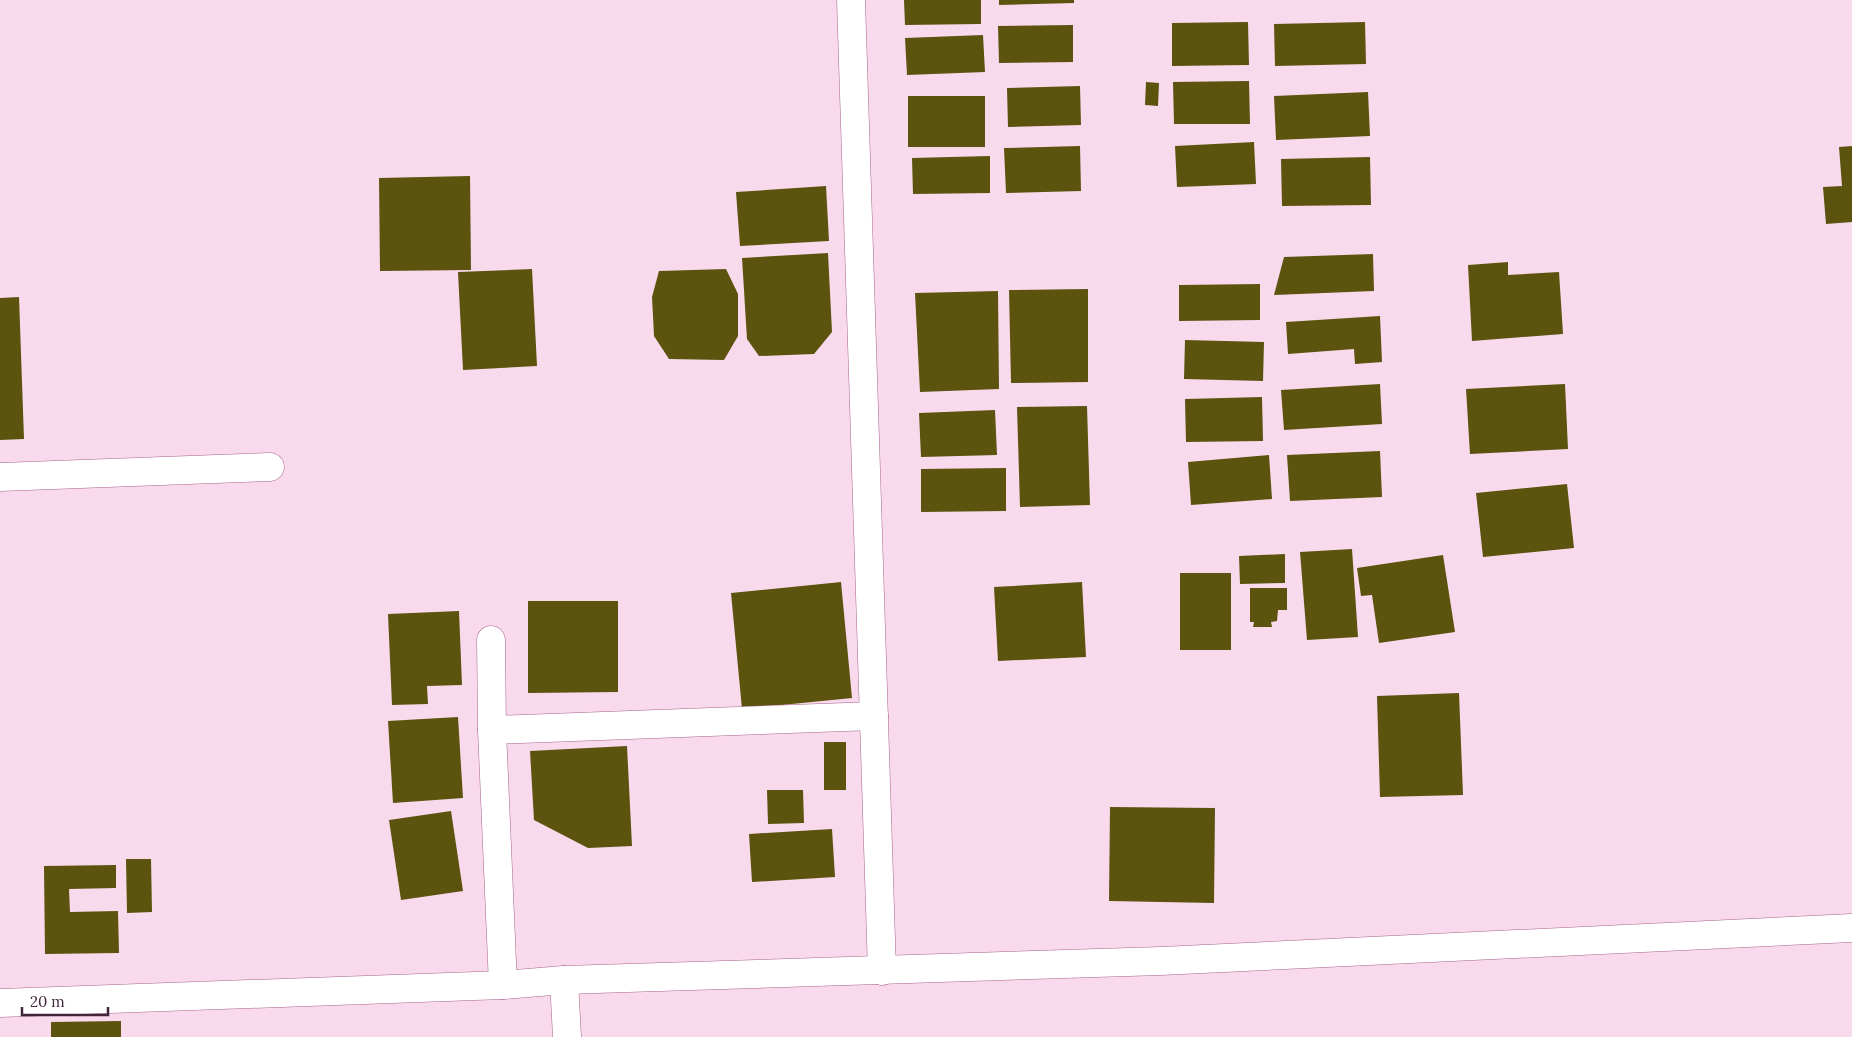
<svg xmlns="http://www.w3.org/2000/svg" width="1852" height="1037" viewBox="0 0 1852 1037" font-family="Lora,serif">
<rect width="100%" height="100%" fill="#f9daec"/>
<!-- building -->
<g fill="#5b530e">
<polygon points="904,0 981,0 981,24 905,25"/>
<polygon points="999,0 1074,0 1074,3 999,5"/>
<polygon points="1248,22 1249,65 1172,66 1172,23"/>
<polygon points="1365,22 1366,64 1275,66 1274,24"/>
<polygon points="1073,25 1073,62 999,63 998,26"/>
<polygon points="983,35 985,72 907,75 905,38"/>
<polygon points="1249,81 1250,124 1174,124 1173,82"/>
<polygon points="1146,82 1159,83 1158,106 1145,105"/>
<polygon points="1080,86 1081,125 1008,127 1007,88"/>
<polygon points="1368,92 1370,136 1276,140 1274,96"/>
<rect x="908" y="96" width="77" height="51"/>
<polygon points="1254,142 1256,184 1177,187 1175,146"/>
<polygon points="1080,146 1081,191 1006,193 1004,148"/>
<polygon points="1852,146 1852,222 1826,224 1823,187 1842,186 1839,147"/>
<polygon points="990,156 990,193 913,194 912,158"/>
<polygon points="1370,157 1371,205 1282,206 1281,159"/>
<polygon points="470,176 471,270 380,271 379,178"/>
<polygon points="826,186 829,241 740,246 736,192"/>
<polygon points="828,253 832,332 814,354 759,356 747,339 742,258"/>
<polygon points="1373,254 1374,291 1274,295 1284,257"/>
<polygon points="1508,262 1508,275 1559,272 1563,334 1472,341 1468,265"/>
<polygon points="532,269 537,366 463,370 458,272"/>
<polygon points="726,269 738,294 738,336 724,360 669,359 654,336 652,297 659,271"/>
<polygon points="1260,284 1260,320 1179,321 1179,285"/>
<polygon points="1088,289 1088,382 1011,383 1009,290"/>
<polygon points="998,291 999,389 920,392 915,293"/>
<polygon points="19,297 24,439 0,440 0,298"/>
<polygon points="1380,316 1382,362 1355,364 1354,349 1288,354 1286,322"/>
<polygon points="1185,340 1264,342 1263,381 1184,379"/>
<polygon points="1380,384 1382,424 1284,430 1281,390"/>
<polygon points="1565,384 1568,449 1470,454 1466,389"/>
<polygon points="1262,397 1263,441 1186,442 1185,399"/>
<polygon points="1087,406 1090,505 1020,507 1017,407"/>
<polygon points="995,410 997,455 921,457 919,413"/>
<polygon points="1380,451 1382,497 1290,501 1287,455"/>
<polygon points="1269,455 1272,499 1191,505 1188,462"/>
<polygon points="1006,468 1006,511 921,512 921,469"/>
<polygon points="1567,484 1574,548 1483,557 1476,493"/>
<polygon points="1352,549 1358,637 1307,640 1300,552"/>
<polygon points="1285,554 1285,583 1240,584 1239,556"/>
<polygon points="1443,555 1455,632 1379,643 1372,595 1361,596 1357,568"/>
<rect x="1180" y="573" width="51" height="77"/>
<polygon points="841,582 852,698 742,709 731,593"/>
<polygon points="1082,582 1086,657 998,661 994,587"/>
<polygon points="1250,588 1287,588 1287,610 1278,610 1277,621 1271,622 1272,627 1253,627 1254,622 1250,622"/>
<polygon points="528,601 618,601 618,692 528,693"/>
<polygon points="459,611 462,685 427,686 428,704 392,705 388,614"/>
<polygon points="1459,693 1463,795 1380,797 1377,696"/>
<polygon points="458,717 463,798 393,803 388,721"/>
<rect x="824" y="742" width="22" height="48"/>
<polygon points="627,746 632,846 588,848 534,820 530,751"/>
<polygon points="767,790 803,790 804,823 768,824"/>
<polygon points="1110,807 1215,808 1214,903 1109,901"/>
<polygon points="451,811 463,891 401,900 389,820"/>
<polygon points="832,829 835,877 752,882 749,834"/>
<polygon points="126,859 151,859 152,912 127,913"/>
<polygon points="116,865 116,888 69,889 70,912 118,911 119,953 45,954 44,866"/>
<polygon points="121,1021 121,1037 51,1037 51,1022"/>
</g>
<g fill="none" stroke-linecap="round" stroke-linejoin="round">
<defs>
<g id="minor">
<polyline points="851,0 882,971"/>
<polyline points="0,477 270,467"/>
<polyline points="491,640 492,730"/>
<polyline points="564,980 567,1037"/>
<polyline points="503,985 492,730 874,716"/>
<polyline points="0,1003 503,985 564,980 1161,961 1852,928"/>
</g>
</defs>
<!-- minor casing -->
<use href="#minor" stroke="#a8638f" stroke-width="29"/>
<!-- minor -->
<use href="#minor" stroke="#fff" stroke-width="28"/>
</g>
<!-- scale -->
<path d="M22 1007v8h86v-8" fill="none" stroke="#422538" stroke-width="2.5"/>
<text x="30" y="1007" font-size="15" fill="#422538" stroke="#ffffff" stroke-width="4" paint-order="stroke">20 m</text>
</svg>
